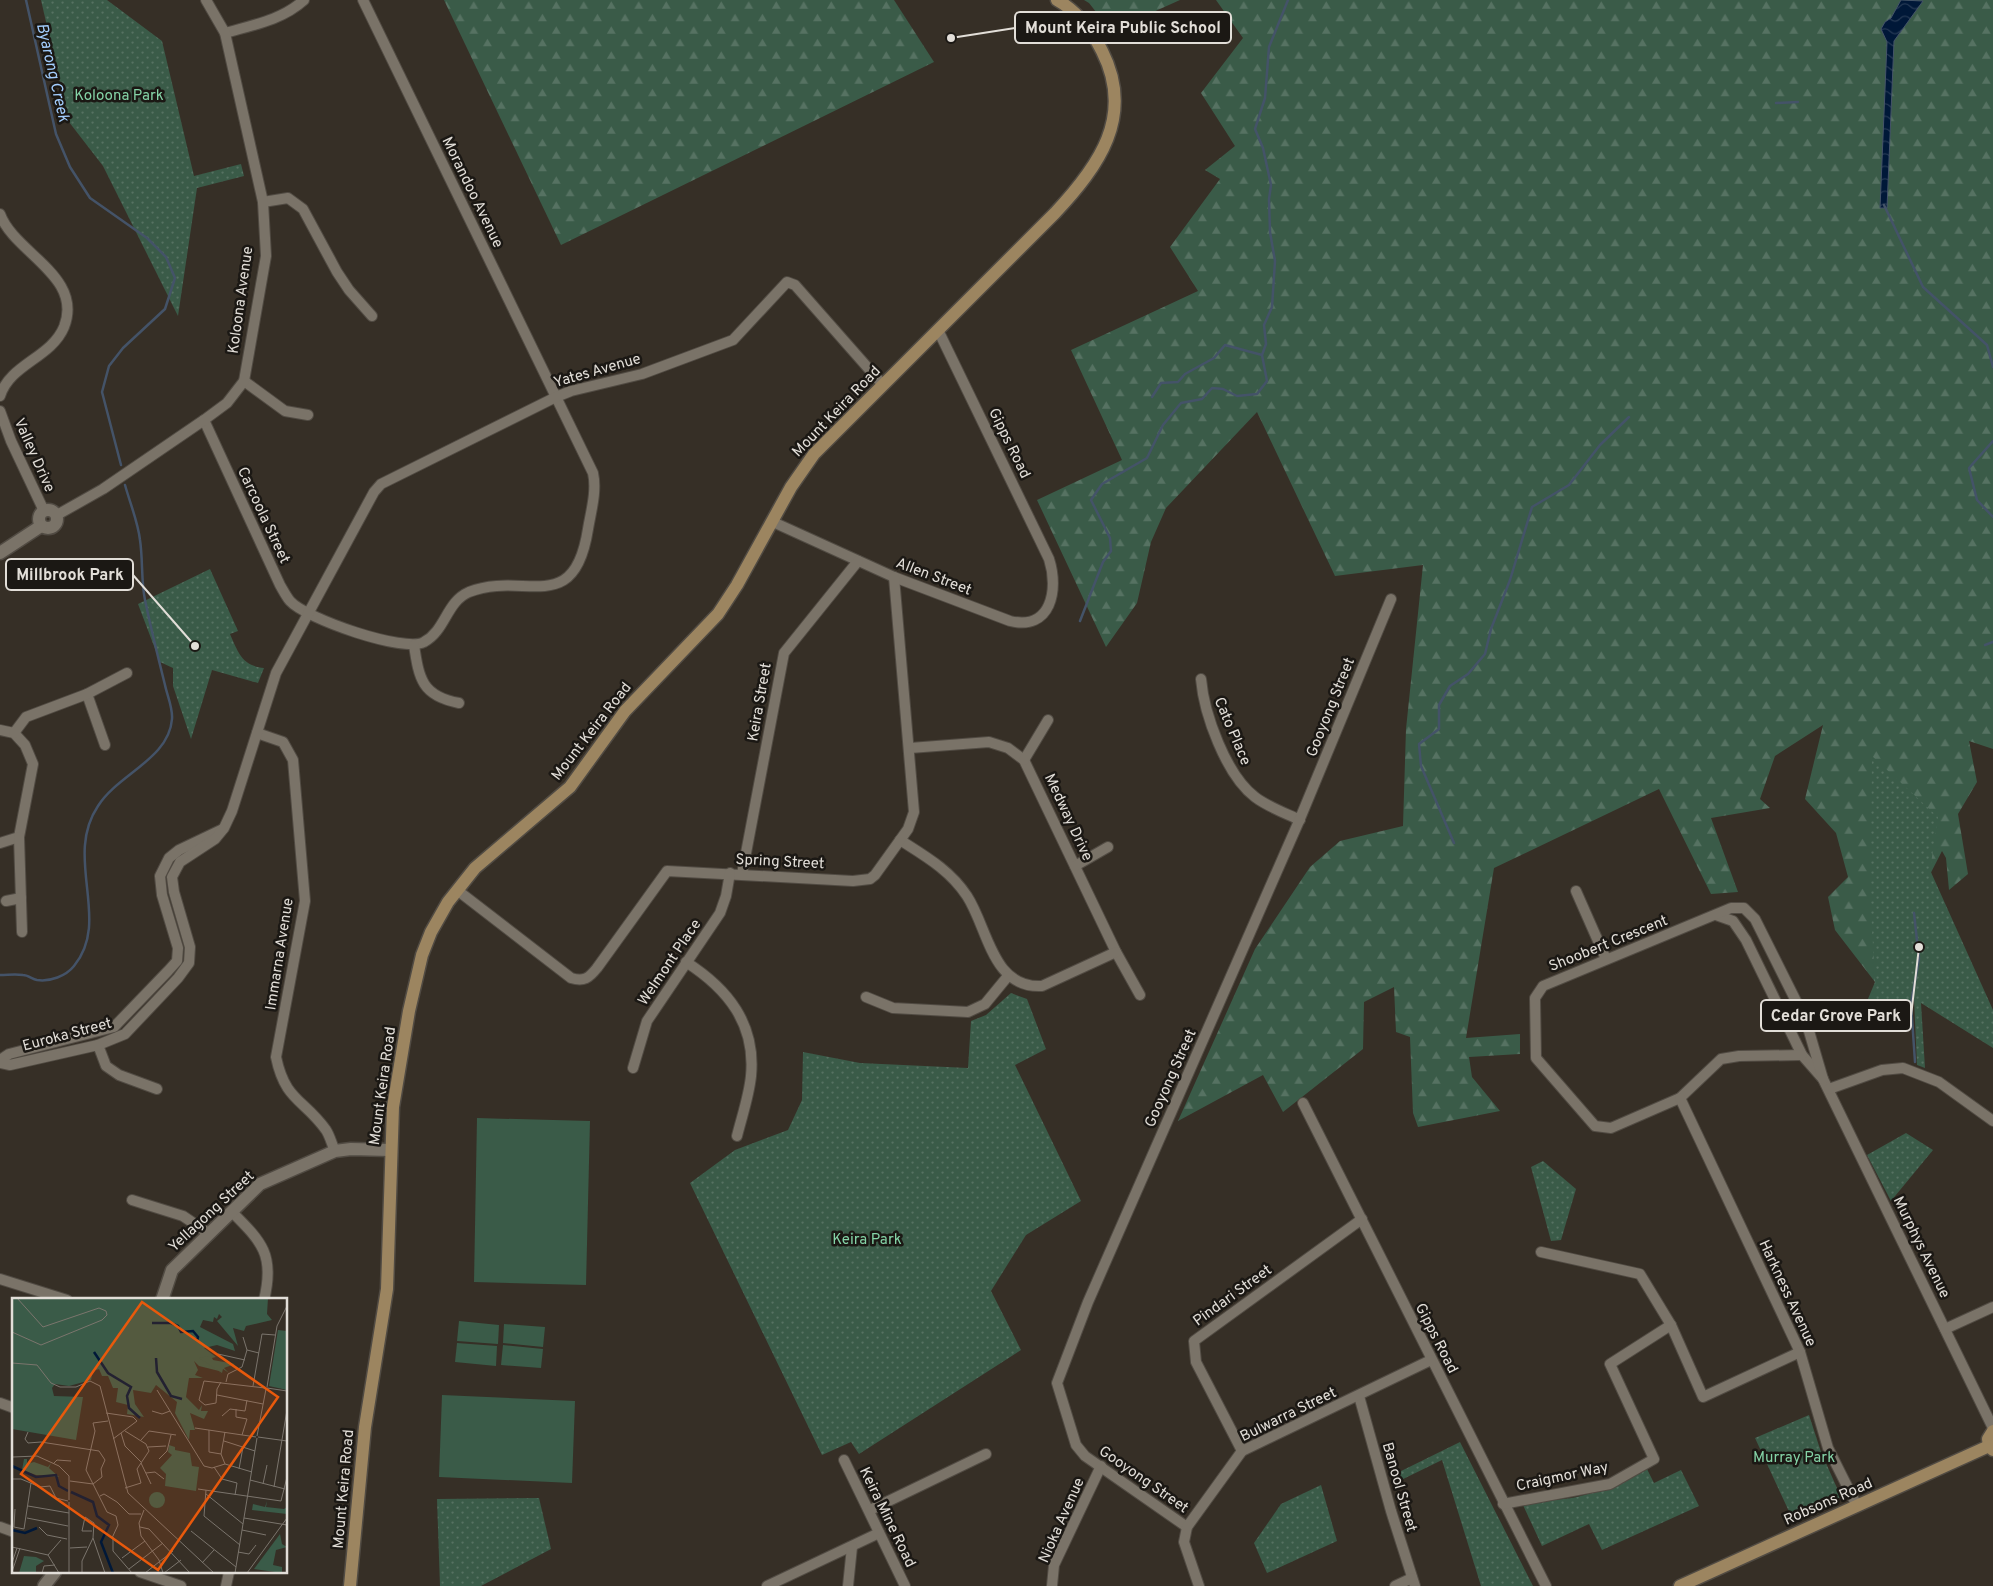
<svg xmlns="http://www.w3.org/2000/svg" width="1993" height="1586" viewBox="0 0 1993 1586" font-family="Overpass,sans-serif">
<defs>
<pattern id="forest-firs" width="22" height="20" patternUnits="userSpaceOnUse" patternTransform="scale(1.25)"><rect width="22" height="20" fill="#3a5b48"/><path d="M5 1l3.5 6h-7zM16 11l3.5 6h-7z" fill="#567262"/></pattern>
<pattern id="park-dots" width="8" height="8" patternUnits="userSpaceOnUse" patternTransform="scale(1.25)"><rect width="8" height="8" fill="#3a5b48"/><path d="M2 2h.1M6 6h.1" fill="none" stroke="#567262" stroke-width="1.8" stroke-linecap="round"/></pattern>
<pattern id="water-waves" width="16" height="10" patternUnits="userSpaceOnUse" patternTransform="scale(1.25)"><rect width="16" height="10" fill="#001838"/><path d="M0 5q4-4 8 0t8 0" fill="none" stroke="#253954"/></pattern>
</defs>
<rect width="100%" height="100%" fill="#362f26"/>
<!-- grass -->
<g fill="#3a5b48">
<polygon points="477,1118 590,1121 586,1285 474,1282"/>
<polygon points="459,1321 499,1325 498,1344 457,1341"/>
<polygon points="504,1324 545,1327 543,1347 503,1343"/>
<polygon points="457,1343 497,1346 496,1366 455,1362"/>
<polygon points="503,1345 543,1349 541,1368 501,1365"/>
<polygon points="442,1395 575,1401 572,1483 439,1477"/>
</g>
<!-- forest -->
<g fill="url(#forest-firs)">
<polygon points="444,0 894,0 934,62 561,245"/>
<polygon points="1084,0 1180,0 1111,31 1089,3"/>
<polygon points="1216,0 1993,0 1993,749 1969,741 1977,782 1958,814 1968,874 1949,890 1946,858 1942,851 1919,896 1906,980 1856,1028 1875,982 1835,930 1828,897 1848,877 1836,833 1805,799 1823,725 1775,756 1760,799 1770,808 1711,818 1738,892 1711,894 1659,789 1494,868 1466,1038 1520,1034 1520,1054 1469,1057 1472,1077 1500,1111 1418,1127 1413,1113 1410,1037 1396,1032 1394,987 1364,1002 1363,1049 1283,1112 1263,1075 1178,1121 1255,949 1310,867 1340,841 1403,826 1406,729 1423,565 1335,576 1257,412 1166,508 1151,542 1137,603 1106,647 1037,500 1122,460 1071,350 1198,291 1170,247 1220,179 1205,170 1235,146 1201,93 1243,38"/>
</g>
<!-- park -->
<g fill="url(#park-dots)">
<polygon points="41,0 107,0 162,41 194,176 241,164 244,176 197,188 178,316 103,166 69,122"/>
<path d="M210,569L238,631L230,634C238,652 242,666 264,668L258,683L212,670L191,739L173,686V668L160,662L138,604Z"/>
<polygon points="1872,756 1938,817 1930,870 1993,1010 1993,1048 1921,1003 1925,1068 1917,1065 1914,999 1877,1012 1870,896"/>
<polygon points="1011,993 1027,999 1046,1049 1015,1065 1081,1201 1026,1235 991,1291 1021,1350 859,1454 851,1442 822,1455 690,1183 735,1150 788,1130 802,1100 803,1052 860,1063 968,1068 971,1021 986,1015"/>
<polygon points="1906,1133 1933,1150 1891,1201 1867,1155"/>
<polygon points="1543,1161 1576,1189 1561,1240 1551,1241 1531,1167"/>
<polygon points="1809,1415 1821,1452 1841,1497 1793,1520 1755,1438"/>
<polygon points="1460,1442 1533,1586 1481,1586 1442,1460 1395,1483 1393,1475"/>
<path d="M1647,1469L1654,1483L1681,1470L1699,1506L1602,1550L1589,1524L1542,1546L1523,1505C1541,1499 1558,1501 1577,1497C1602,1491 1624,1479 1647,1469Z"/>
<polygon points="1321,1485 1337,1541 1267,1573 1254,1543 1281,1504"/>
<polygon points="539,1498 551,1549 481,1586 440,1586 437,1499"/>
</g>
<!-- water -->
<polygon fill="url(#water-waves)" stroke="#445368" points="1901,0 1923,1 1894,41 1887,208 1880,208 1887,42 1881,29 1885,22 1891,18"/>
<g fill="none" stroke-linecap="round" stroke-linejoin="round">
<!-- stream -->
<g stroke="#445368" stroke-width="2.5">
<polyline points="26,0 56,134 70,167 90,198 147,238 166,257 175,278 165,309 123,348 109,366 102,392 121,465"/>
<polyline points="1776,103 1798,102"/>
<polyline points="1884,205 1923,287 1987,345 1993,367"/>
<polyline points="1152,397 1161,383 1178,382 1185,374 1214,358 1225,345 1262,355"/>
<polyline points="1993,441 1969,468 1977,500 1993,517"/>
<polyline points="1080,621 1103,562 1111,551 1110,538 1091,500 1102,484 1147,458 1163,425 1181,403 1202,399 1212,388 1223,389 1237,396 1257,394 1267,381 1262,355 1266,344 1264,325 1272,307 1275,261 1270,232 1269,199 1271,185 1263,148 1255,129 1265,98 1269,47 1288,0"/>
<polyline points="1985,645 1993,642"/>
<polyline points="1454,843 1421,766 1419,744 1439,729 1439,705 1450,686 1468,674 1485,654 1491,629 1510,580 1532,507 1569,485 1600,445 1629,417"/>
<polyline points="1914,913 1919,959 1911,1003 1915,1062"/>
<path d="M0,975C8,975 15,974 23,975C28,975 32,979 37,980C50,982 66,976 74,966C112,920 63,858 98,806C118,774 169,759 172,719C173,708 167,695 165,685C158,657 151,629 145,600C141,581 143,560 140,540C138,522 130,503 125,485"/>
</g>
<defs>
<g id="minor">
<path d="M225,33C253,25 282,20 304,0"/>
<polyline points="263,202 288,198 303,209 337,272 349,290 372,316"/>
<path d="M0,214C14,253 84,276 64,327C51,358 10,364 0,396"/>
<polyline points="244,381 285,411 308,415"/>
<polyline points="0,411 11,441 44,511"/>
<path d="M204,420L280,585C283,590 286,596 290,601C306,619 405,653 424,642C446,630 446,602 469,592C524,570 574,619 588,529C591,511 597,491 593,473L363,0"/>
<polyline points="57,515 103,489 204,420 227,403 244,381 266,256 263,202 225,33 206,0"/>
<path d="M773,522L894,577L1010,621C1051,631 1059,590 1049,559L938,330"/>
<path d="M414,645C419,679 422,696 459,703"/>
<path d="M1201,679C1204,714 1226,775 1255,797C1268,807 1285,813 1300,820"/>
<polyline points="87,694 105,745"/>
<polyline points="0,730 14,733 25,745 33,764 19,837 0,843"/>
<polyline points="14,733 26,717 87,694 127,673"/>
<path d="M257,733L283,742L293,760L305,901L276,1057C285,1101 304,1099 326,1130C330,1136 332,1145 335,1151"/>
<polyline points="910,748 989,742 1008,748 1024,760 1116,952 1140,995"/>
<polyline points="1024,760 1048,720"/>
<polyline points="19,837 22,932"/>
<path d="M900,840C925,856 950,870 967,896C988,928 992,989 1042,986L1116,952"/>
<polyline points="1075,866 1108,847"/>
<polyline points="742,874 784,653 858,561"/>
<path d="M457,890L571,978C584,982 589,978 597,968L667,871L853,881L870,879L875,875L908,829L914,812L894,577"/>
<polyline points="1576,891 1606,959"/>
<polyline points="6,901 21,898"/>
<polyline points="1716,915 1733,921 1746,940 1802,1055 1823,1079 1993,1428"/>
<path d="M686,962C728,989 756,1024 751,1076C749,1096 742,1116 737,1136"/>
<polyline points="866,997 893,1008 968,1012 985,1004 1008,976"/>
<polyline points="98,1045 106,1066 119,1075 157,1089"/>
<polyline points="1802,1055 1739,1056 1721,1059 1680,1098 1611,1128 1595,1126 1536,1058 1535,998 1543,986 1731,908 1744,908 1755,919 1806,1021 1823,1079"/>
<polyline points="0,1060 9,1054 114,1027 168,971 177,961 178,948 162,895 160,876 169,858 179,850 223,829"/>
<polyline points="0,1063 10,1065 98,1045 125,1034 178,978 189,963 190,947 174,892 172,877 180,862 215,839 224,828 232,811 276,673 374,492 381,484 556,397 571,391 642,374 733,340 787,282 795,285 883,385"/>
<polyline points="633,1068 647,1021 720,913 726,896 730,873"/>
<polyline points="1829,1089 1882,1070 1903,1068 1939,1082 1993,1121"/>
<polyline points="1680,1098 1800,1352 1828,1448 1857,1506"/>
<polyline points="1303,1103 1546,1586"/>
<polyline points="132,1200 183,1216 208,1233"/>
<path d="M232,1212C262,1242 275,1255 264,1300"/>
<polyline points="1541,1252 1640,1274 1671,1325 1703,1397 1800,1352"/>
<polyline points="0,1279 67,1300"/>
<polyline points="1945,1329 1993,1307"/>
<polyline points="1359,1396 1391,1511 1415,1586"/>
<polyline points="0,1403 14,1408"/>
<polyline points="1242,1451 1196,1362 1194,1341 1362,1219"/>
<polyline points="844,1460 905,1586"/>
<polyline points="1503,1504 1610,1484 1654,1459 1610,1364 1671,1325"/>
<polyline points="870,1510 986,1454"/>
<polyline points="0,1527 14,1532"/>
<polyline points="1187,1527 1085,1456 1076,1445 1057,1383 1088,1302 1299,821 1391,599"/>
<polyline points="140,1572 181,1586"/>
<polyline points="226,1586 229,1572"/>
<polyline points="767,1586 879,1533"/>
<polyline points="848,1586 852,1547"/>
<polyline points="1052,1586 1054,1565 1101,1466"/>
<polyline points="1199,1586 1184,1542 1187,1527 1242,1451 1431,1360"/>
<polyline points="1395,1586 1412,1578"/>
</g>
<g id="tertiary">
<circle cx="48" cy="519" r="9"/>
<polyline points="0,553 41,526"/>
<polyline points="162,1300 172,1270 260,1184 335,1151 351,1149 390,1150"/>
<polyline points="44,1586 55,1572"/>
</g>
<g id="secondary">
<polyline points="1993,1431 1988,1439 1989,1446 1993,1450"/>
<path d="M350,1586L365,1427L387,1289L393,1107L409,1011L422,955L431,932L448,902L475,868L570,787L625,711L718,614L737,585L791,487L814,454L1055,213C1099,166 1135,116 1102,51C1092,31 1077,11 1057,0"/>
<polyline points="1680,1586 1989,1446"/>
</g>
</defs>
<!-- minor casing -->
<use href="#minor" stroke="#514b43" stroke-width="12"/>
<!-- tertiary casing -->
<use href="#tertiary" stroke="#514b43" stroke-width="15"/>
<!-- secondary casing -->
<use href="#secondary" stroke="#514b43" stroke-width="15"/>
<!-- minor -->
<use href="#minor" stroke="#7a7368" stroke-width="10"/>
<!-- tertiary -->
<use href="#tertiary" stroke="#7a7368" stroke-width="12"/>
<!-- secondary -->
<use href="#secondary" stroke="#9c8560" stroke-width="12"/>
</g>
<g text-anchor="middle" stroke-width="5" stroke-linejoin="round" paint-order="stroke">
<!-- park labels -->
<g font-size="15" fill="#85d4a7" stroke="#1b1814">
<text x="119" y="100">Koloona Park</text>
<text x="867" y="1244">Keira Park</text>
<text x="1794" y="1462">Murray Park</text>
</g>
<!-- street labels -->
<g font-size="15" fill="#e2ded8" stroke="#1b1814">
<text transform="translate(473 192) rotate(64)" y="5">Morandoo Avenue</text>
<text transform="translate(240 300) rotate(-82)" y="5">Koloona Avenue</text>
<text transform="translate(597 370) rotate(-16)" y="5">Yates Avenue</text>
<text transform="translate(836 411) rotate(-46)" y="5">Mount Keira Road</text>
<text transform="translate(1010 443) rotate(64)" y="5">Gipps Road</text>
<text transform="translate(35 455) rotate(66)" y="5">Valley Drive</text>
<text transform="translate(264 515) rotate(65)" y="5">Carcoola Street</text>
<text transform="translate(934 576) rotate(21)" y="5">Allen Street</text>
<text transform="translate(759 702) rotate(-80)" y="5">Keira Street</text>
<text transform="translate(1330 707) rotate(-68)" y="5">Gooyong Street</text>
<text transform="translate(591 731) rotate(-52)" y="5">Mount Keira Road</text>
<text transform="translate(1233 731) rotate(67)" y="5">Cato Place</text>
<text transform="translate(1069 817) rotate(65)" y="5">Medway Drive</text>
<text transform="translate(780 861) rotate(3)" y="5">Spring Street</text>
<text transform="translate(1608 943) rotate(-22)" y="5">Shoobert Crescent</text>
<text transform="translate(279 954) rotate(-81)" y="5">Immarna Avenue</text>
<text transform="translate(669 962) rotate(-56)" y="5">Welmont Place</text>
<text transform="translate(67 1034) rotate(-15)" y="5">Euroka Street</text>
<text transform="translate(1170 1078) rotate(-66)" y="5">Gooyong Street</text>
<text transform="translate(382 1086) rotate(-82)" y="5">Mount Keira Road</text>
<text transform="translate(211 1211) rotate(-43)" y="5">Yellagong Street</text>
<text transform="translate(1922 1247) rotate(64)" y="5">Murphys Avenue</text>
<text transform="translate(1788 1293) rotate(65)" y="5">Harkness Avenue</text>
<text transform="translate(1232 1295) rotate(-36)" y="5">Pindari Street</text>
<text transform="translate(1437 1338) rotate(63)" y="5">Gipps Road</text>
<text transform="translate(1288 1414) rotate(-26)" y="5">Bulwarra Street</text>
<text transform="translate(1562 1476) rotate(-12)" y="5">Craigmor Way</text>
<text transform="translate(1144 1479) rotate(35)" y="5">Gooyong Street</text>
<text transform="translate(1400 1487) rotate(74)" y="5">Banool Street</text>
<text transform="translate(343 1489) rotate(-85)" y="5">Mount Keira Road</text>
<text transform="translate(1828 1501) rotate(-24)" y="5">Robsons Road</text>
<text transform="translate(888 1517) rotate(64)" y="5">Keira Mine Road</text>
<text transform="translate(1061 1520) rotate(-66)" y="5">Nioka Avenue</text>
</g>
<!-- water labels -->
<g font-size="16" font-style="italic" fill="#a3cdfd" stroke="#1b1814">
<text transform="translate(54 72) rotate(77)" y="6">Byarong Creek</text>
</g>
</g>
<!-- overview -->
<g transform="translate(12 1298)">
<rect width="275" height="275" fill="#362f26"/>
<path d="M137 202a8 8 0 1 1 16 0a8 8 0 1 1-16 0ZM268,236L270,246L275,249L264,252L261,267L270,269V275L242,271Z" fill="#3a5b48"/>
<path d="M0,0H256L255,16L260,22L234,28L232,33L221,30L226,48L205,23L210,19L207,16L205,21L202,19L201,24L191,22L188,29L221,46L223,53L205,47L192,50L204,59L200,60L210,78L207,73L187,68L182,63L186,72L183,77L191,80H177L174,99L187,112L190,107L189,113H196L192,121L178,115L183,132H178L177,142L163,115L165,104L144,87L139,95L121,92L123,106L132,119L115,116L116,107L104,104L106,90H101L96,78H90L87,71L81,73L79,82L57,88L43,86L40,90L42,98L71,99L64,142L0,131ZM12,258L24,259L32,263L24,268V275H7Z" fill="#3a5b48"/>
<path d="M266,32L275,33V92L257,88ZM197,58L201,62L223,66L212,70L217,75L211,71L210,75L187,60ZM157,147L163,149V152L178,155L180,168L187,169L184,193L153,188L154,176L148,170L160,157L156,154ZM12,161H15V166L22,164L36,169L39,165L37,170L47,179L24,177L10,172ZM255,203L254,209L272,211L275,209V216L240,212L241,206L253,209Z" fill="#3a5b48"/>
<path fill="none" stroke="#001838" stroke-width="2.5" d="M140,25H159L166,28L169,34L181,33L186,39L185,43M82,54L96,75L119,89L115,98L117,110L128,120M144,60L145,74L159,98L170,101M0,168L24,179L44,177L47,188L56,193M59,194L81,204L85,218L97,227L89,244L101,275M0,232L13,235L25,230"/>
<path fill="none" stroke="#7b756d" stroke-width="1" d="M265,28L275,8M0,34L29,47L90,22L95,17L94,13L87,10L31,29L5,0M231,39L235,52L247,55M206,56L233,62M0,65L25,67L39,85L48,89H64L78,83L88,88L116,195L202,275M192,83L253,90M192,83L187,102L193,107L204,105L205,91L209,84M214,84L216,76L230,69L235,52M241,88L250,36L263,37M255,89L265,28M255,90L275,93M145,92L192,168L200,170L213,166M205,97L251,106M224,111V119L235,121L230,137M140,113L150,116L158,113M94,115L121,119L125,123L101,141M210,118L218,111L233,113L235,102M96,123L81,125L83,133L74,172L95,214L104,218L106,227L100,240M183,130L244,139M197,132V154L209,156M113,133L134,146L137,153L125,171L129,185L113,190M16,134L13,141L16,145L29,144L87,153L93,162L89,171L90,179L81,186M213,134L209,156L213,166L240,174M109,135L113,148L129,164M245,138L254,91M246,139L275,143M129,142L137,133L164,137M212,143L243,153M136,149L154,148M1,159L25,158L47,168L57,178V202M147,161L155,153L159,137M42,165L45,162L59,163M129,165L139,186M202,169L210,181L225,185L223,197M227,171L231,149M134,175L143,174L152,181M0,181H9L28,189L38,188L44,200L56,203M238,182L273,191M58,183L81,186M251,186L255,167M262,189L275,112M186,191L269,203L275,179M194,192L192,218L228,247M194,196L231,226M88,198L92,196L105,204L117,216H129M16,208L57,215M3,211L2,229L12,231L19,185M132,212L127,225L129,238L147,262L151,275M15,220L56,228M232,220L275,227M27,229L35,237L55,241M128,229L137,231L178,275M230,232L254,237M80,233H70L73,219L82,225L81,240L93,275M179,233L224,269M101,239V253L120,275M0,249L36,257L47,275M58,250L75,249M226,254L237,256L244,247M36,257L49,242M110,260L133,243M0,265L5,250M190,265L202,252M117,271L151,245M0,274L8,250M30,275L32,268L43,267M57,275V204M70,275V263L81,240M133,275L161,253M152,275L169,262M223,275L245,140M235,275L275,220"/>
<path fill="#e8590c" fill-opacity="0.15" stroke="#e8590c" stroke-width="2.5" d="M130,4L266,99L146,272L9,176Z"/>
<rect width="275" height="275" fill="none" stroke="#e2ded8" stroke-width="2.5"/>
</g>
<!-- callouts -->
<path fill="none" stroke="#e2ded8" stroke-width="2" d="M951 38L1015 28M195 646L133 575M1919 947L1911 1016"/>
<g fill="#e2ded8" stroke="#1b1814" stroke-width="2">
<circle cx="951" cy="38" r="5"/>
<circle cx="195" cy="646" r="5"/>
<circle cx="1919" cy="947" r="5"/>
</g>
<g fill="#1b1814" stroke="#e2ded8" stroke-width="2">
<rect x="1015" y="12" width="216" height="31" rx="5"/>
<rect x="6" y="559" width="127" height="31" rx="5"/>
<rect x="1761" y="1000" width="150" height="31" rx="5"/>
</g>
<g font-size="16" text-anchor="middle" font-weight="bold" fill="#e2ded8">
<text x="1123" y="33">Mount Keira Public School</text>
<text x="70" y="580">Millbrook Park</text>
<text x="1836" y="1021">Cedar Grove Park</text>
</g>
</svg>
